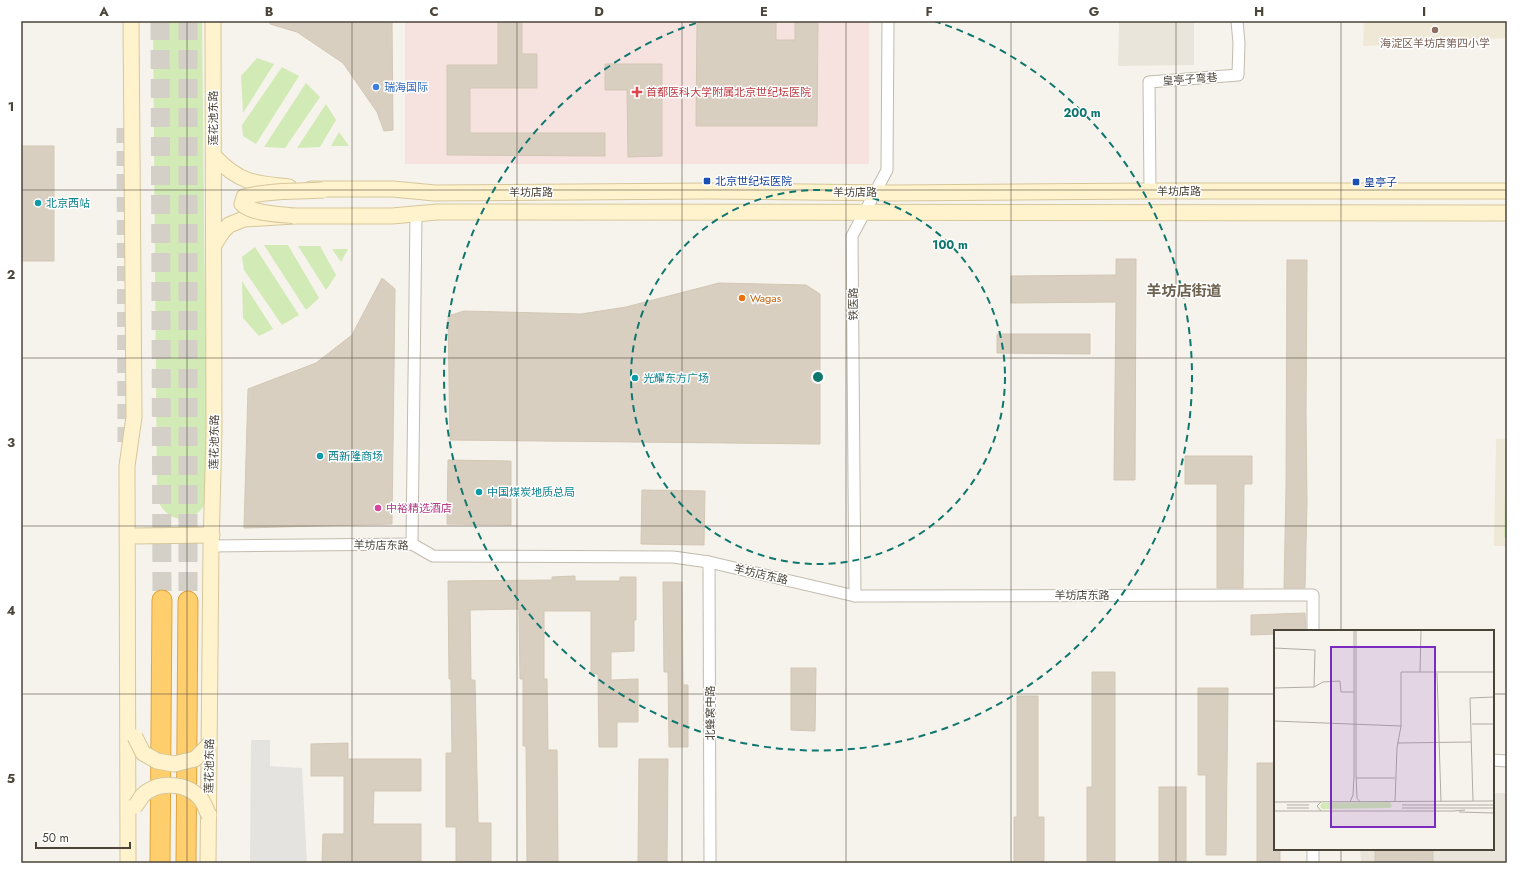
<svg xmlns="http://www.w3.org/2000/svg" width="1528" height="884" viewBox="0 0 1528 884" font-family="Jost,'Noto Sans SC',sans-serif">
<rect width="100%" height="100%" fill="#f6f3ec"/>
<!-- residential -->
<g fill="#eae5da">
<polygon points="1119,21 1194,21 1194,65 1118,66"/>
<polygon points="1493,793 1507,793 1507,863 1361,863 1360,849 1493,849"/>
</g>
<!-- education -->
<g fill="#efe8d6">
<polygon points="1364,21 1507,21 1507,38 1363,46"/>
<polygon points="1496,439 1507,439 1507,546 1494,546"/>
</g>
<!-- medical -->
<rect fill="#f6e3e0" x="405" y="21" width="464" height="143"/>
<!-- green -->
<g fill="#d2eab5">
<path d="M153,21H202L207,498C205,503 203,508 199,512C181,526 164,517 157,498Z"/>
<polygon points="257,58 274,64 243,113 241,76"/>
<polygon points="282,67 299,76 256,144 243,136 242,125"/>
<polygon points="306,83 320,97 285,148 264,147"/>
<polygon points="326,104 336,120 320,147 297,148"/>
<polygon points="339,132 349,146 331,146"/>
<polygon points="264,245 288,245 319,298 306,310"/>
<polygon points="298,246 320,246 336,275 326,290"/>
<polygon points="255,247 299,315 282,325 244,270 242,257"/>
<polygon points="332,249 348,249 341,262"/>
<polygon points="242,281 273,329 259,336 243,318"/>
<polygon points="1506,446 1507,446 1507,537 1504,537"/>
</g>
<!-- parking -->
<polygon fill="#e5e3e0" points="251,740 270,740 270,766 302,768 307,863 250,863"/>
<!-- building -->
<g fill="#d8cfc1" stroke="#d3c7b4">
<polygon points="270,21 392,21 393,130 384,131 377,112 343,63 297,32 270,24"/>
<polygon points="498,21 522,21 522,54 537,54 537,88 470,88 470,133 605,133 605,156 447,155 447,65 498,65"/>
<polygon points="697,21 776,21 776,40 795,40 795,21 818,21 817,126 696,126"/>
<polygon points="605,64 662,64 662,156 628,157 627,90 605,90"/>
<rect x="21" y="146" width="33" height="115"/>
<polygon points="1116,259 1136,259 1135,480 1114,480 1116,302 1011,303 1011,276 1116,275"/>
<polygon points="1287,260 1307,260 1306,416 1307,502 1305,588 1284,588 1286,490"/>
<polygon points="382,278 395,289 392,524 244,528 248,389 316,363 352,335"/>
<polygon points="719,283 806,285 820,294 820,444 450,440 448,316 464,311 581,314 626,307"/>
<polygon points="997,334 1090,334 1090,354 997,353"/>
<polygon points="1185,456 1252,456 1252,484 1244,484 1243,588 1217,588 1217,484 1185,484"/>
<polygon points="448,460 511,461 511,525 447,524"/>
<polygon points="642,490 705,491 704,545 641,544"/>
<polygon points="575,576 575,581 620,581 620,577 636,577 636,620 634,620 634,651 611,652 611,680 638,679 638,722 617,722 617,747 599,747 598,674 591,674 591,611 544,611 544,679 547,679 548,750 557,750 558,863 527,863 526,746 523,746 523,679 520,679 519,609 470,610 471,680 475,680 478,823 491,823 491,863 456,863 456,827 446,827 446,753 452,753 451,679 449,679 448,581 552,580 552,577"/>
<polygon points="663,582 682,582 683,685 688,685 688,747 669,747 668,672 664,672"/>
<polygon points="1305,613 1306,631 1275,631 1275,634 1251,635 1251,615"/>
<polygon points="791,668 816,668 815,731 791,730"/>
<polygon points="1092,672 1115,672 1115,863 1087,863 1087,787 1092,787"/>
<polygon points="1198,688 1228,688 1226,855 1206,855 1206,775 1198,775"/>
<polygon points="1017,696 1038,696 1038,817 1044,817 1044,863 1014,863 1014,817 1017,817"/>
<polygon points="348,743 348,759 421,759 421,791 374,791 373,824 421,824 421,863 322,863 323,834 344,834 344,776 311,776 311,744"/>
<polygon points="639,759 668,759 667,863 638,863"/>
<polygon points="1257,763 1275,763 1275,849 1280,849 1280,863 1257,863"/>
<rect x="1159" y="787" width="27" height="76"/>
<rect x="1375" y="849" width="58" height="14"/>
</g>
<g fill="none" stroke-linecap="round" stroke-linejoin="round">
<!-- secondary-tunnel -->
<polyline stroke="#d4d0c8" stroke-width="15" stroke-dasharray="15 8" stroke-linecap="butt" points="124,128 125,446"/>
<!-- highway-tunnel -->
<g stroke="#d4d0c8" stroke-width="19" stroke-dasharray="19 10" stroke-linecap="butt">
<polyline points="160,21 162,600"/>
<polyline points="188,21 188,601"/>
</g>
<defs>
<g id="street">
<polyline points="1150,191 1149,82 1238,75 1239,43 1237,21"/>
<polyline points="412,544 416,214"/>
<polyline points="211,546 412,544 433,556 673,557 709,562 855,596 1313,595 1313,631"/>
<polyline points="709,562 710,863"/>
<polyline points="855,596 852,236 887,170 888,21"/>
<polyline points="1493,760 1507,761"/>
<polyline points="1313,863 1313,849"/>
</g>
<g id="secondary">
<path d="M214,156C238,182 254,184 289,187"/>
<polyline points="311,189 393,189 435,193 707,191 894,193 1150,191 1507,191"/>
<polyline points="215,243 223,231 229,225 244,219 294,216 392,216 437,212 1507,213"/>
<polyline points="134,536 212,535"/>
<polyline points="128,863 127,466 134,417 131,21"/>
<polyline points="208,863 211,546 214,432 213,21"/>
</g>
<g id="highway">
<polyline points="160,863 162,600"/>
<polyline points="186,863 188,601"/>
</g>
</defs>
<!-- street casing -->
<use href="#street" stroke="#c2bbae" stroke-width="13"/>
<!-- secondary casing -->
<use href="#secondary" stroke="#d6c79b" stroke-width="17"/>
<!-- highway casing -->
<use href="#highway" stroke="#e0a43c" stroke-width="21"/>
<!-- street -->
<use href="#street" stroke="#fff" stroke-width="11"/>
<!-- secondary -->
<use href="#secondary" stroke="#fff3cd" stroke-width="15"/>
<!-- highway -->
<use href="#highway" stroke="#ffcf6e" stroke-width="19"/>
<defs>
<g id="secondary-bridge">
<path d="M294,216C279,214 253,214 242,204L244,197C269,190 297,192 323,190"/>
<polyline points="135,737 143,753 157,761 174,764 195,759 210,744"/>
<path d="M135,806C138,803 140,799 142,796C157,781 186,782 200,798C204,802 206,810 209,815"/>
</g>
</defs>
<!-- secondary-bridge casing -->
<use href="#secondary-bridge" stroke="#d6c79b" stroke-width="17" stroke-linecap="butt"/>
<!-- secondary-bridge -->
<use href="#secondary-bridge" stroke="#fff3cd" stroke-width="15"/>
</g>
<!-- grid -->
<path fill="none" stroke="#4b4439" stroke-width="1" stroke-opacity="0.55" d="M187,21V863M352,21V863M517,21V863M682,21V863M846,21V863M1011,21V863M1176,21V863M1341,21V631M21,190H1507M21,358H1507M21,526H1507M21,694H1275M1493,694H1507M1341,849V863"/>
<!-- distance rings -->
<g fill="none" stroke="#0f766e" stroke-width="2" stroke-dasharray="7 5">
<circle cx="818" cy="377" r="187"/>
<path d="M934 21A374 374 0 1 1 702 21"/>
</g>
<!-- markers -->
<circle fill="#8d6e63" stroke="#fff" stroke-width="1.5" cx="1435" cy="30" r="4"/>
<circle fill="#3f7fe0" stroke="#fff" stroke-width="1.5" cx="376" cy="87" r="4"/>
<path fill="#e0444e" stroke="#fff" stroke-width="1.5" d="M635 86h4v4h4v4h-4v4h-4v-4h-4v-4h4z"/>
<g fill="#1a4fb4" stroke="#fff" stroke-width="1.5">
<rect x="703" y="177" width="8" height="8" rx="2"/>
<rect x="1352" y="178" width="8" height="8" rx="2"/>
</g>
<g fill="#0f9aa8" stroke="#fff" stroke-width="1.5">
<circle cx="38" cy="203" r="4"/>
<circle cx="635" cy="378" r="4"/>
<circle cx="320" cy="456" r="4"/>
<circle cx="479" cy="492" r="4"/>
</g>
<circle fill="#e8710a" stroke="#fff" stroke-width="1.5" cx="742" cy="298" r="4"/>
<circle fill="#d1479c" stroke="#fff" stroke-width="1.5" cx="378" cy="508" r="4"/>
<g text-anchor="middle" stroke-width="3" stroke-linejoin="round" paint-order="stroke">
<!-- education labels -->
<g font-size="11" fill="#785e54" stroke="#fff">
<text x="1435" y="47">海淀区羊坊店第四小学</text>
</g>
<!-- street labels -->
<g font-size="11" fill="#4b4439" stroke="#fff">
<text transform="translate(1190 79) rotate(-4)" y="4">皇亭子弯巷</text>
<text transform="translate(213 118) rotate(-90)" y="4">莲花池东路</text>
<text x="1179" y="195">羊坊店路</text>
<text x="531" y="196">羊坊店路</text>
<text x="855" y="196">羊坊店路</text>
<text transform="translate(853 304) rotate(-90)" y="4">铁医路</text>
<text transform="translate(214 442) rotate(-89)" y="4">莲花池东路</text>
<text transform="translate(381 545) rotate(1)" y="4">羊坊店东路</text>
<text transform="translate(761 574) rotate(13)" y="4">羊坊店东路</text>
<text x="1082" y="599">羊坊店东路</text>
<text transform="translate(710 713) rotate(-90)" y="4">北蜂窝中路</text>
<text transform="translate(209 766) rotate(-89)" y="4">莲花池东路</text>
</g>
<!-- shop labels -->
<g font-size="11" fill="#366cbe" stroke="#fff" text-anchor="start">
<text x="384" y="91">瑞海国际</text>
</g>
<!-- health labels -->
<g font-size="11" fill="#be3a42" stroke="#fff" text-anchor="start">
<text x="646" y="96">首都医科大学附属北京世纪坛医院</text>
</g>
<!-- transit labels -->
<g font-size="11" fill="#164399" stroke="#fff" text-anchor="start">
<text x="715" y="185">北京世纪坛医院</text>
<text x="1364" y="186">皇亭子</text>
</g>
<!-- culture labels -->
<g font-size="11" fill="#0d838f" stroke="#fff" text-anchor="start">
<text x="46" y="207">北京西站</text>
<text x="643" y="382">光耀东方广场</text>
<text x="328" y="460">西新隆商场</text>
<text x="487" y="496">中国煤炭地质总局</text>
</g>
<!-- food labels -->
<g font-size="11" fill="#c56008" stroke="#fff" text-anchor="start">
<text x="750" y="302">Wagas</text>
</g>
<!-- hotel labels -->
<g font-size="11" fill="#b23c85" stroke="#fff" text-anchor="start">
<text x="386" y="512">中裕精选酒店</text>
</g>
<!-- district labels -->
<g font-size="15" font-weight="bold" fill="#6e6250" stroke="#fff">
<text x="1184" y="296">羊坊店街道</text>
</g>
</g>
<!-- overview -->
<g transform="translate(1274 630)">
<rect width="220" height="220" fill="#f6f3ec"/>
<path d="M116,172L118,176L116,178L48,179L46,176L48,173Z" fill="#d2eab5"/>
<path fill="none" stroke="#b2ada4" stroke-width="1" d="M82,0V145L83,168L86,172M0,18L41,20L40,57L49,52L66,51L67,62H80M146,42L147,0M163,43L167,172M0,58L40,57M0,91L127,96M198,94H220M123,113L197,112M82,148H121M199,171L196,68L220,67M0,172L220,171M47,172L43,176L47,181M76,172L79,165L80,146V0M121,172L123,118L127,96V42H220M13,175H35M128,175H220M13,178H35M128,178H220M0,181H179M179,181L191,180M185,182L220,183"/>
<path fill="#7b2cbf" fill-opacity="0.15" stroke="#7b2cbf" stroke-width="2" d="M57,17H161V197H57Z"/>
<rect width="220" height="220" fill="none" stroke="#4b4439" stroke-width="2"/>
</g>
<circle cx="818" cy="377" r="6" fill="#0f766e" stroke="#fff" stroke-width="2"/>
<g font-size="12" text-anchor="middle" font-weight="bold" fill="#0f766e" stroke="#fff" stroke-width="3" stroke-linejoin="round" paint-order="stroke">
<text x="1082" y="117">200 m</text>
<text x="950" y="249">100 m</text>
</g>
<!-- border -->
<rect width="1528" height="884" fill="none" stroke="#ffffff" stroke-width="44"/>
<!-- scale -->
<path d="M36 842v6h94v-6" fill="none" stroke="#4b4439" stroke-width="2"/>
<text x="42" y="842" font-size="12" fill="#4b4439" stroke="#ffffff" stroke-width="3" paint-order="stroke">50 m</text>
<rect x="22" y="22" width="1484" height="840" fill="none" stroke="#4b4439" stroke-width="1.5"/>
<g font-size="13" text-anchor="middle" font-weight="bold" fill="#4b4439">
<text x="104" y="16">A</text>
<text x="269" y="16">B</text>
<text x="434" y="16">C</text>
<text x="599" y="16">D</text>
<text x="764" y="16">E</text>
<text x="929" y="16">F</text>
<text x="1094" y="16">G</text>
<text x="1259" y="16">H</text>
<text x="1424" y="16">I</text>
<text x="11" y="111">1</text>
<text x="11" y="279">2</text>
<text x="11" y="447">3</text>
<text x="11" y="615">4</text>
<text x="11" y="783">5</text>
</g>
</svg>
